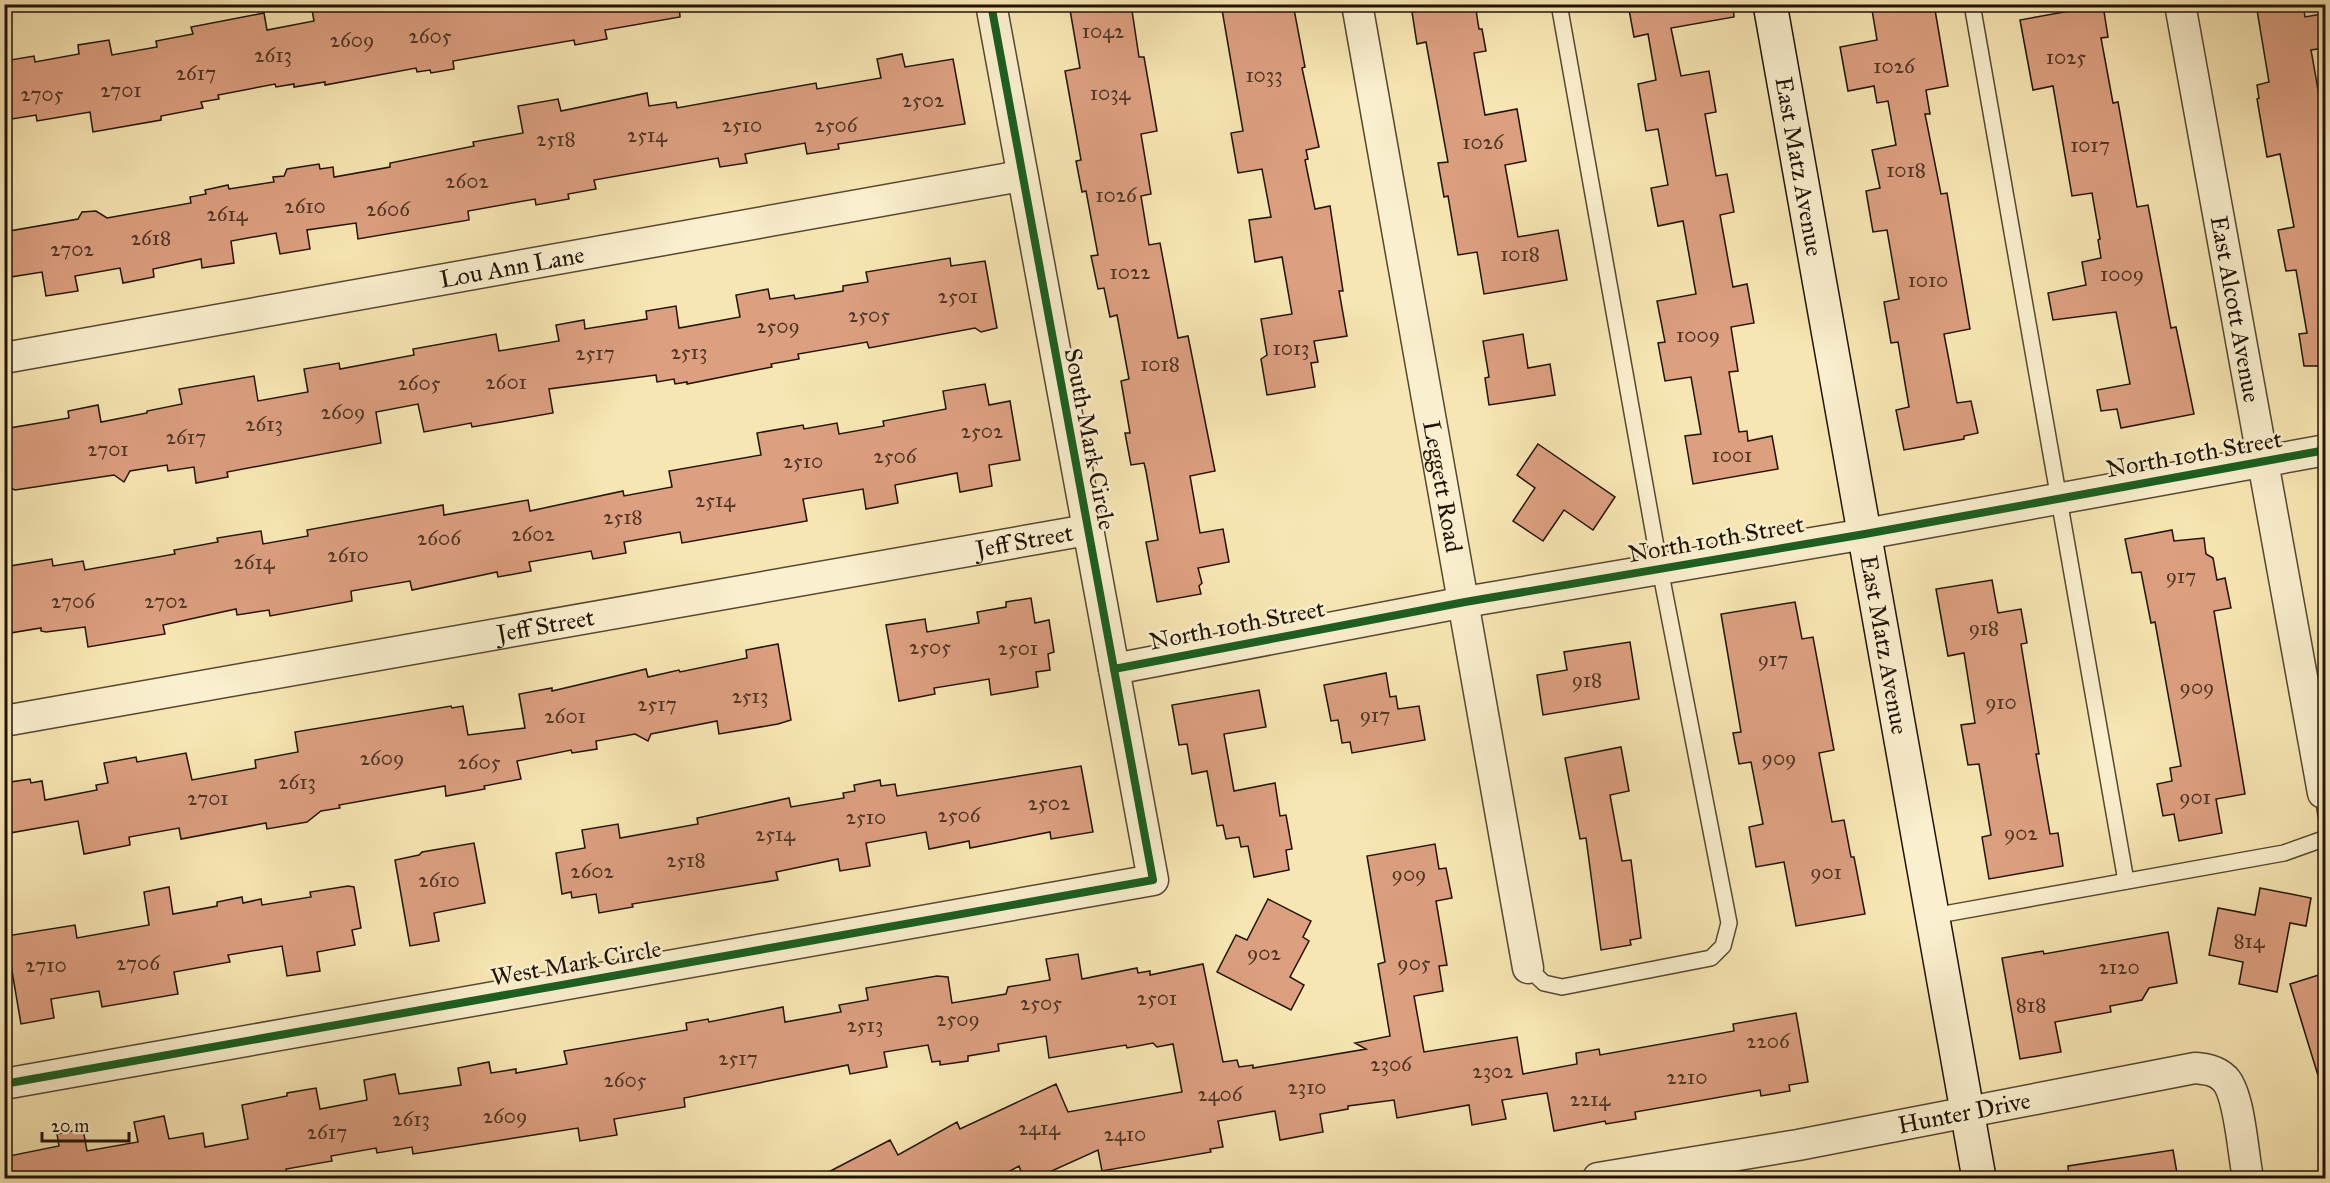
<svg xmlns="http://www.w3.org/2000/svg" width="2330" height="1183" viewBox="0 0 2330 1183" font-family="'IM FELL Great Primer',serif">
<rect width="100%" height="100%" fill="#f7e6b3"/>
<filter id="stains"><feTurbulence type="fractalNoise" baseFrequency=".00333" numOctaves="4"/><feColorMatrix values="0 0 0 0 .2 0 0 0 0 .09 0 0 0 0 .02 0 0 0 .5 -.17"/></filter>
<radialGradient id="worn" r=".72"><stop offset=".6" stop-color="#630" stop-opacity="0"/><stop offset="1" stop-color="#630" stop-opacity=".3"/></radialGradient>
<!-- building -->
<g fill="#dc9f80" stroke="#201306" stroke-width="1.5">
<polygon points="311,4 422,4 423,10 452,4 679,4 680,17 605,30 607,39 575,45 574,40 453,61 454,69 431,73 430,70 417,72 416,68 325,85 325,82 294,87 294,84 276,87 275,84 218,95 219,99 201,102 203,108 161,116 161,120 93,132 90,112 37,121 36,115 12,119 4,61 34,56 35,62 79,54 78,45 109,40 112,55 157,47 156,41 193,34 191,27 264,13 267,30 314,21"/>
<polygon points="1069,4 1131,4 1139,57 1144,57 1157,131 1141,134 1151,194 1141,196 1149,245 1160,243 1178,338 1188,336 1215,471 1190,476 1200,533 1223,529 1229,562 1198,568 1202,583 1199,586 1201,594 1157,602 1146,542 1158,540 1146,471 1144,463 1131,465 1125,433 1130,433 1121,381 1129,379 1117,315 1110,317 1104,288 1098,289 1091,256 1098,255 1086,191 1082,192 1076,161 1081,160 1065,71 1080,68"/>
<polygon points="1221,4 1293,4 1305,67 1302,68 1319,147 1306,150 1308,159 1305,160 1315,209 1330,206 1343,291 1339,291 1347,336 1314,341 1318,362 1311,363 1315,387 1267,395 1261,359 1267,355 1261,319 1292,314 1282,257 1255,262 1249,220 1271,217 1262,169 1238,173 1231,133 1243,131"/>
<polygon points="1456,4 1475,4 1479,29 1482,29 1486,51 1474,53 1485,115 1517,109 1526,161 1505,165 1518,237 1558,230 1567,280 1484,294 1477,252 1458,255 1448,196 1444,197 1438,163 1448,162 1426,42 1417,44 1412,12"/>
<polygon points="1628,4 1733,4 1734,17 1671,28 1681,76 1709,71 1716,112 1705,114 1716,176 1727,174 1734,212 1720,215 1733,287 1747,284 1754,323 1731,327 1738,371 1729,372 1739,432 1747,431 1748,441 1772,436 1778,469 1693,484 1685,436 1701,434 1691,377 1665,381 1658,343 1665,342 1657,301 1696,294 1683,221 1658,226 1651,188 1668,185 1658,129 1646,131 1638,84 1656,80 1648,34 1634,37"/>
<polygon points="1871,4 1934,4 1948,86 1926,90 1930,114 1925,114 1941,194 1947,193 1970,329 1944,334 1957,403 1971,401 1978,433 1964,436 1964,439 1904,450 1896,410 1909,407 1898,342 1891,343 1884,302 1899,299 1887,230 1873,232 1866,191 1880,188 1872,150 1896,145 1888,101 1877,103 1874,86 1848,91 1840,47 1877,40"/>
<polygon points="2256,4 2303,4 2305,17 2322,14 2325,48 2311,50 2325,129 2325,366 2304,366 2299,334 2307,333 2296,270 2286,271 2278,230 2294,227 2280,154 2267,157 2257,99 2259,98 2257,85 2269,82"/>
<polygon points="2103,5 2108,37 2101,38 2113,103 2118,102 2137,207 2148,205 2171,328 2176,327 2194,414 2121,428 2117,409 2101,411 2097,390 2130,384 2116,312 2053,320 2048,293 2086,285 2082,262 2101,258 2098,240 2100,239 2092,193 2072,196 2053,86 2033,90 2020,20"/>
<polygon points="902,54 905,67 953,59 965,124 838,144 839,149 807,154 805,143 745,154 747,163 720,167 718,158 594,180 596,189 568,194 569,199 536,205 535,199 468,211 469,220 358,239 356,223 307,230 310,249 280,254 276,233 231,241 234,263 202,268 201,259 153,269 154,277 123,283 120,268 75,276 78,291 46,296 42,272 4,278 4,232 78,219 82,212 96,211 107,218 191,203 190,197 206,194 205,190 228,185 229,189 274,182 273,177 284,176 287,169 319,164 320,169 333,167 334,177 390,167 390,163 474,146 473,142 523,133 518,106 558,99 561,111 647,93 649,106 676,102 677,108 816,83 817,89 881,78 877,59"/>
<polygon points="950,258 951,266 985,261 997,328 981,332 975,328 869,348 867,342 798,354 799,359 771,364 772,367 687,384 687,382 675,384 674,379 657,382 656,375 549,389 553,413 472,427 471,423 424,432 418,404 376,412 381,443 227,472 228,477 196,483 194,467 168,471 167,465 130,471 124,482 114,475 15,490 4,485 4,429 69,418 68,411 98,405 101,422 147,413 147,411 182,404 179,389 254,376 258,401 308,392 304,369 339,363 340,369 414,355 413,349 496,334 499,351 559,341 556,325 584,320 585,329 647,319 646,311 676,306 679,328 740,317 736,295 768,289 770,299 794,295 795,299 843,291 843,286 868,282 866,272"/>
<polygon points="1523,334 1528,368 1550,364 1555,395 1489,405 1485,378 1489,377 1483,341"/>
<polygon points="985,384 989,405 1010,401 1020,460 989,465 992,486 960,492 957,473 895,485 898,503 866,509 863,489 803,499 807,521 682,543 680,532 624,542 626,553 593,559 591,551 529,562 531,571 498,577 497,572 412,590 410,581 351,591 352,601 270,616 269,610 237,615 236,609 163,625 165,634 88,647 85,627 46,632 41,631 41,628 4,634 4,567 52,559 53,566 83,561 85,570 175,554 174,550 218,542 217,538 261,531 263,544 308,536 307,530 443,505 444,515 528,500 530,511 623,491 624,496 672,487 669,471 761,455 757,433 803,425 804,429 837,423 839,434 884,426 883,421 946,409 943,391"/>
<polygon points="1538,444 1615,497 1593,530 1564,510 1543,541 1513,521 1535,488 1517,475"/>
<polygon points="2172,530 2174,541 2204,538 2206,554 2213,558 2217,580 2225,578 2231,608 2214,611 2245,794 2216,799 2222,833 2179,841 2174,814 2163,816 2157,784 2172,781 2170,768 2181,766 2155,622 2151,623 2141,572 2132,573 2125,539"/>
<polygon points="1992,580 1998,613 2021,609 2027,643 2021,644 2039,754 2036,754 2050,834 2058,833 2063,866 1989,879 1982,837 1991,835 1979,764 1968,765 1961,725 1975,723 1964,653 1948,656 1936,589"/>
<polygon points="1031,598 1035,623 1049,620 1054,652 1048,654 1050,670 1036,672 1038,687 991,695 989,679 934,688 935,694 899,701 886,625 925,619 927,632 979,623 977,612 1006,607 1006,602"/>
<polygon points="1795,602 1802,639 1813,637 1834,750 1819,753 1832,822 1844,820 1851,857 1854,857 1865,914 1796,926 1784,862 1756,867 1749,827 1763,824 1751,762 1739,764 1733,733 1741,732 1721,614"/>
<polygon points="1630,642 1639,699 1543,715 1537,675 1567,670 1564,652"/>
<polygon points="778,644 791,720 778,724 719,734 717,721 651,734 648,741 635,734 596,741 597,749 572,753 571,750 517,761 521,779 484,786 485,789 446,796 445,786 339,805 340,808 321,811 307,822 267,829 266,823 181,839 179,828 129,837 130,845 84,854 78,821 4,834 4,783 30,779 31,783 42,781 45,800 97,790 96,785 108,783 104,763 136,757 137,762 186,753 192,780 256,768 255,760 298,752 295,732 451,706 452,708 463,706 468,735 525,728 519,694 552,688 552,691 646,669 648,677 679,670 680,672 747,658 746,650"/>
<polygon points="1386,673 1390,697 1396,696 1398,709 1419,706 1425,740 1352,753 1350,742 1342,743 1338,720 1331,721 1324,685"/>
<polygon points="1259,690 1266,727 1224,734 1234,791 1275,783 1280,816 1286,815 1292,849 1286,850 1289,870 1254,877 1248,846 1241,847 1239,837 1226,839 1223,825 1217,826 1207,771 1192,774 1187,744 1179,745 1172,705"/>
<polygon points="1621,747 1629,791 1610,795 1622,861 1631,860 1641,938 1630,940 1631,945 1601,950 1586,838 1580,839 1565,758"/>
<polygon points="1081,766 1093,832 1051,839 1050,832 970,848 969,841 929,849 926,832 866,843 870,866 840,871 838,859 776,872 778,880 632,904 633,907 599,913 596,894 572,898 571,892 562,894 556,853 585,848 582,830 618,824 620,838 698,824 697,818 789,798 791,807 844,798 843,793 855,791 854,785 880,780 881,786 895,784 897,796"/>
<polygon points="474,843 485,903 434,913 439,941 410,946 395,860 419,855 422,852"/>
<polygon points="1435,844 1439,869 1446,868 1452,898 1436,901 1447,965 1439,966 1443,991 1414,996 1424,1052 1517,1037 1523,1074 1577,1064 1576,1053 1599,1049 1600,1055 1734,1031 1733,1024 1796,1013 1808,1082 1789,1085 1790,1091 1761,1096 1760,1090 1635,1112 1636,1119 1606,1124 1605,1121 1554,1131 1547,1093 1502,1100 1506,1119 1472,1125 1469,1105 1397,1118 1394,1100 1348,1106 1348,1109 1320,1114 1323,1132 1280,1140 1275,1111 1218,1121 1223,1147 1210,1149 1211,1152 1102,1171 1098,1150 1034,1179 1024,1179 1019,1166 995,1179 815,1179 890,1140 898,1155 957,1122 960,1129 1056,1084 1068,1112 1182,1092 1173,1044 1157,1047 1153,1043 1127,1048 1126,1045 1049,1058 1046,1036 998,1044 999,1051 968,1056 968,1061 940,1065 940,1061 932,1062 928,1045 884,1052 887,1067 850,1074 848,1065 684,1098 685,1107 614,1119 617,1135 580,1141 578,1128 413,1154 412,1147 377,1153 376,1148 331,1156 332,1161 286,1169 288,1179 4,1179 4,1157 59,1146 57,1134 83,1129 87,1151 138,1142 134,1122 164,1116 169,1139 203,1133 205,1147 248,1139 242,1105 287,1096 287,1093 316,1088 320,1109 367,1100 364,1080 395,1074 399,1094 461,1085 458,1068 489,1062 491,1073 516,1069 516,1073 567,1064 564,1051 687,1030 686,1023 708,1019 709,1022 783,1007 785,1022 841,1012 839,1005 868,1000 866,988 937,976 948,977 952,1003 1006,994 1008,987 1050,980 1046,959 1078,954 1082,979 1137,968 1138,973 1150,971 1150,975 1203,964 1223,1062 1237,1060 1239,1067 1253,1065 1253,1068 1366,1049 1355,1043 1390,1036 1378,964 1385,962 1367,856"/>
<polygon points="348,886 354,887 361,928 352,930 355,945 317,952 320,971 287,976 282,946 228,955 230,962 174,972 178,994 102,1007 99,991 51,999 54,1018 21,1024 6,936 75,925 77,938 149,925 144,892 169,887 173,914 217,906 217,902 242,897 243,903 261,899 262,905 311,897 310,892"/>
<polygon points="2260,888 2311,898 2306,926 2290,923 2277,992 2239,984 2243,962 2209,955 2218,908 2255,915"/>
<polygon points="1268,899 1311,921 1303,937 1309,941 1290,977 1304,985 1291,1010 1217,972 1236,935 1247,940"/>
<polygon points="2168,932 2177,983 2149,988 2142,1000 2110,1006 2111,1012 2055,1022 2061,1052 2020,1059 2002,958 2043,951 2044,954"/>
<polygon points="2325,973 2325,1082 2320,1082 2290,984"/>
<polygon points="2173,1150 2178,1179 2069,1179 2068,1166"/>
</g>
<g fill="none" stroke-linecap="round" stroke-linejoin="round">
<defs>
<g id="lane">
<polyline points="1972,4 2126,881"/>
<polyline points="2323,793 2326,815"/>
<polyline points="1933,916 2284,853 2326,838"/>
<polyline points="1528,968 1544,983 1562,987 1711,958 1723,946 1729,923 1660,569 1559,4"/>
</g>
<g id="street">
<path id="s1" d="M1357,4L1528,968"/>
<path id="s2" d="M2180,4L2323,793"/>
<path id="s3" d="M4,358L1021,176"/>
<polyline points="1114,669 1465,602 1865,534 2326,450"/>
<path id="s4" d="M4,721L1087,530"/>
<polyline points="4,1084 1153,880 991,4"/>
<path id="s5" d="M1598,1178L1798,1145L2195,1068C2206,1069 2216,1070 2225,1079C2240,1095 2243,1155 2248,1178"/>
</g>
<g id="secondary">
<path id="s6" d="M1770,4L1979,1178"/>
</g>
</defs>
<!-- lane casing -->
<use href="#lane" stroke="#564831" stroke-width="18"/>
<!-- street casing -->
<use href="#street" stroke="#564831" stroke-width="33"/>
<!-- secondary casing -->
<use href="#secondary" stroke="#201306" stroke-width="36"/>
<!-- lane -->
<use href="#lane" stroke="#faefce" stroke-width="15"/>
<!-- street -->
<use href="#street" stroke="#faefce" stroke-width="30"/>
<!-- secondary -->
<use href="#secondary" stroke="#faefce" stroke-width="33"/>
<defs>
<g id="cycleway">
<polyline points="1114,669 1465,602 1865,534 2326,450"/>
<polyline points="4,1084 1153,880 991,4"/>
</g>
</defs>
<!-- cycleway casing -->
<use href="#cycleway" stroke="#faefce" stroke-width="11"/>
<!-- cycleway -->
<use href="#cycleway" stroke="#1b5e20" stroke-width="8"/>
</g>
<g text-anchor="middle" stroke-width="5" stroke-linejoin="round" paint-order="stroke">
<!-- number labels -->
<g font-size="21" fill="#4f3624">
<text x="1103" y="38">1042</text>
<text x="430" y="43">2605</text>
<text x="352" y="47">2609</text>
<text x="273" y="62">2613</text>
<text x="2066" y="64">1025</text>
<text x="1894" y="73">1026</text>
<text x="196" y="80">2617</text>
<text x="1264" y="82">1033</text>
<text x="121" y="97">2701</text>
<text x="1110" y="100">1034</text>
<text x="42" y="101">2705</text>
<text x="923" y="107">2502</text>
<text x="742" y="132">2510</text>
<text x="836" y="132">2506</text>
<text x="647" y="142">2514</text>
<text x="556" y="146">2518</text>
<text x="1483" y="149">1026</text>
<text x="2090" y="152">1017</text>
<text x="1906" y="177">1018</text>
<text x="467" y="188">2602</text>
<text x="1116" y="202">1026</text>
<text x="305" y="213">2610</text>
<text x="388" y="216">2606</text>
<text x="227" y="221">2614</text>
<text x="151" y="245">2618</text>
<text x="72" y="256">2702</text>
<text x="1520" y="261">1018</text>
<text x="1130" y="279">1022</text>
<text x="2122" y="281">1009</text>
<text x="1928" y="287">1010</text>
<text x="958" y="303">2501</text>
<text x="869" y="322">2505</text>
<text x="778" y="333">2509</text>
<text x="1698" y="342">1009</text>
<text x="1291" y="355">1013</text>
<text x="689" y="359">2513</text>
<text x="595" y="360">2517</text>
<text x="1160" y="371">1018</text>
<text x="506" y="389">2601</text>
<text x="419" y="390">2605</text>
<text x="343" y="419">2609</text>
<text x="264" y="431">2613</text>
<text x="982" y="438">2502</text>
<text x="186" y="444">2617</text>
<text x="108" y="456">2701</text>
<text x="1732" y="462">1001</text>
<text x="895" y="463">2506</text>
<text x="803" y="468">2510</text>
<text x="715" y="507">2514</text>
<text x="623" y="524">2518</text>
<text x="533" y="541">2602</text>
<text x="439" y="545">2606</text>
<text x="348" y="562">2610</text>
<text x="254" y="569">2614</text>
<text x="2181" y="583">917</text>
<text x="73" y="608">2706</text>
<text x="166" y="608">2702</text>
<text x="1984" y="635">918</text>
<text x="930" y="654">2505</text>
<text x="1018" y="655">2501</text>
<text x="1773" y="666">917</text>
<text x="1587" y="687">918</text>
<text x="2197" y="694">909</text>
<text x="750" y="703">2513</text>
<text x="2001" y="709">910</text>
<text x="657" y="711">2517</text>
<text x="1375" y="722">917</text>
<text x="565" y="723">2601</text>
<text x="382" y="765">2609</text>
<text x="1779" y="765">909</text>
<text x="479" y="769">2605</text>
<text x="297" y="789">2613</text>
<text x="2195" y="804">901</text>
<text x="208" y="805">2701</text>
<text x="1049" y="810">2502</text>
<text x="959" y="822">2506</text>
<text x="866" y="824">2510</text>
<text x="2021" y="840">902</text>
<text x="775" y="841">2514</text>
<text x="686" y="867">2518</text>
<text x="592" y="878">2602</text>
<text x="1826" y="879">901</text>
<text x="1409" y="881">909</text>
<text x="439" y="887">2610</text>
<text x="2249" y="948">814</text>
<text x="1264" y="960">902</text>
<text x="138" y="970">2706</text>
<text x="1414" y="970">905</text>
<text x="46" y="972">2710</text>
<text x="2119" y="974">2120</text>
<text x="1157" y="1005">2501</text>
<text x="1041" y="1010">2505</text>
<text x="2031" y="1012">818</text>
<text x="958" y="1026">2509</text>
<text x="865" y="1032">2513</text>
<text x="1768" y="1048">2206</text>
<text x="738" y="1065">2517</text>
<text x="1391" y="1071">2306</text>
<text x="1493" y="1078">2302</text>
<text x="1687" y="1084">2210</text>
<text x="625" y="1087">2605</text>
<text x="1307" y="1094">2310</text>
<text x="1220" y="1101">2406</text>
<text x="1590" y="1106">2214</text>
<text x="505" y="1123">2609</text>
<text x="411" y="1126">2613</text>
<text x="1039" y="1135">2414</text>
<text x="327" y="1139">2617</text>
<text x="1125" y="1141">2410</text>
</g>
<!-- street labels -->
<g font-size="24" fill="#201306" stroke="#faefce">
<text dy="8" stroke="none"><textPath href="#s6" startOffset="165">East Matz Avenue</textPath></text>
<text dy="8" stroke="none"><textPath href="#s3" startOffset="516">Lou Ann Lane</textPath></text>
<text dy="8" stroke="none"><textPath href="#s2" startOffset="310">East Alcott Avenue</textPath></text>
<text transform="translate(1090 439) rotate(79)" y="8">South Mark Circle</text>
<text transform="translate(2194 454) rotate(-10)" y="8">North 10th Street</text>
<text dy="8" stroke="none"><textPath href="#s1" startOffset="490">Leggett Road</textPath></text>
<text transform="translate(1716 539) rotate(-10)" y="8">North 10th Street</text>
<text dy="8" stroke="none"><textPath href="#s4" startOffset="1036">Jeff Street</textPath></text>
<text dy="8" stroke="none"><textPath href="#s4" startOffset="550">Jeff Street</textPath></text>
<text transform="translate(1237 625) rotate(-11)" y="8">North 10th Street</text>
<text dy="8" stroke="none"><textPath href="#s6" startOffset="651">East Matz Avenue</textPath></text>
<text transform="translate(576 963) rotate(-10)" y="8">West Mark Circle</text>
<text dy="8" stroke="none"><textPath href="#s5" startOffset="372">Hunter Drive</textPath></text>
</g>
</g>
<!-- margin -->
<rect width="2330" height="1183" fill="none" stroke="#f7e6b3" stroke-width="24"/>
<rect x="6" y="6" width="2318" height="1171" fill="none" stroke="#201306" stroke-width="3"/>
<rect x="12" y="12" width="2306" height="1159" fill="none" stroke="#201306" stroke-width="1.5"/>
<!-- scale -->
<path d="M42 1132v9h87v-9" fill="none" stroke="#201306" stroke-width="3"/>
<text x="51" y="1132" font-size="18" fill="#201306" stroke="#faefce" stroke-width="4.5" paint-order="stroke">20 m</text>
<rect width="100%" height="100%" filter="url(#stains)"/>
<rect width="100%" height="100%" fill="url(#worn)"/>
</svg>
